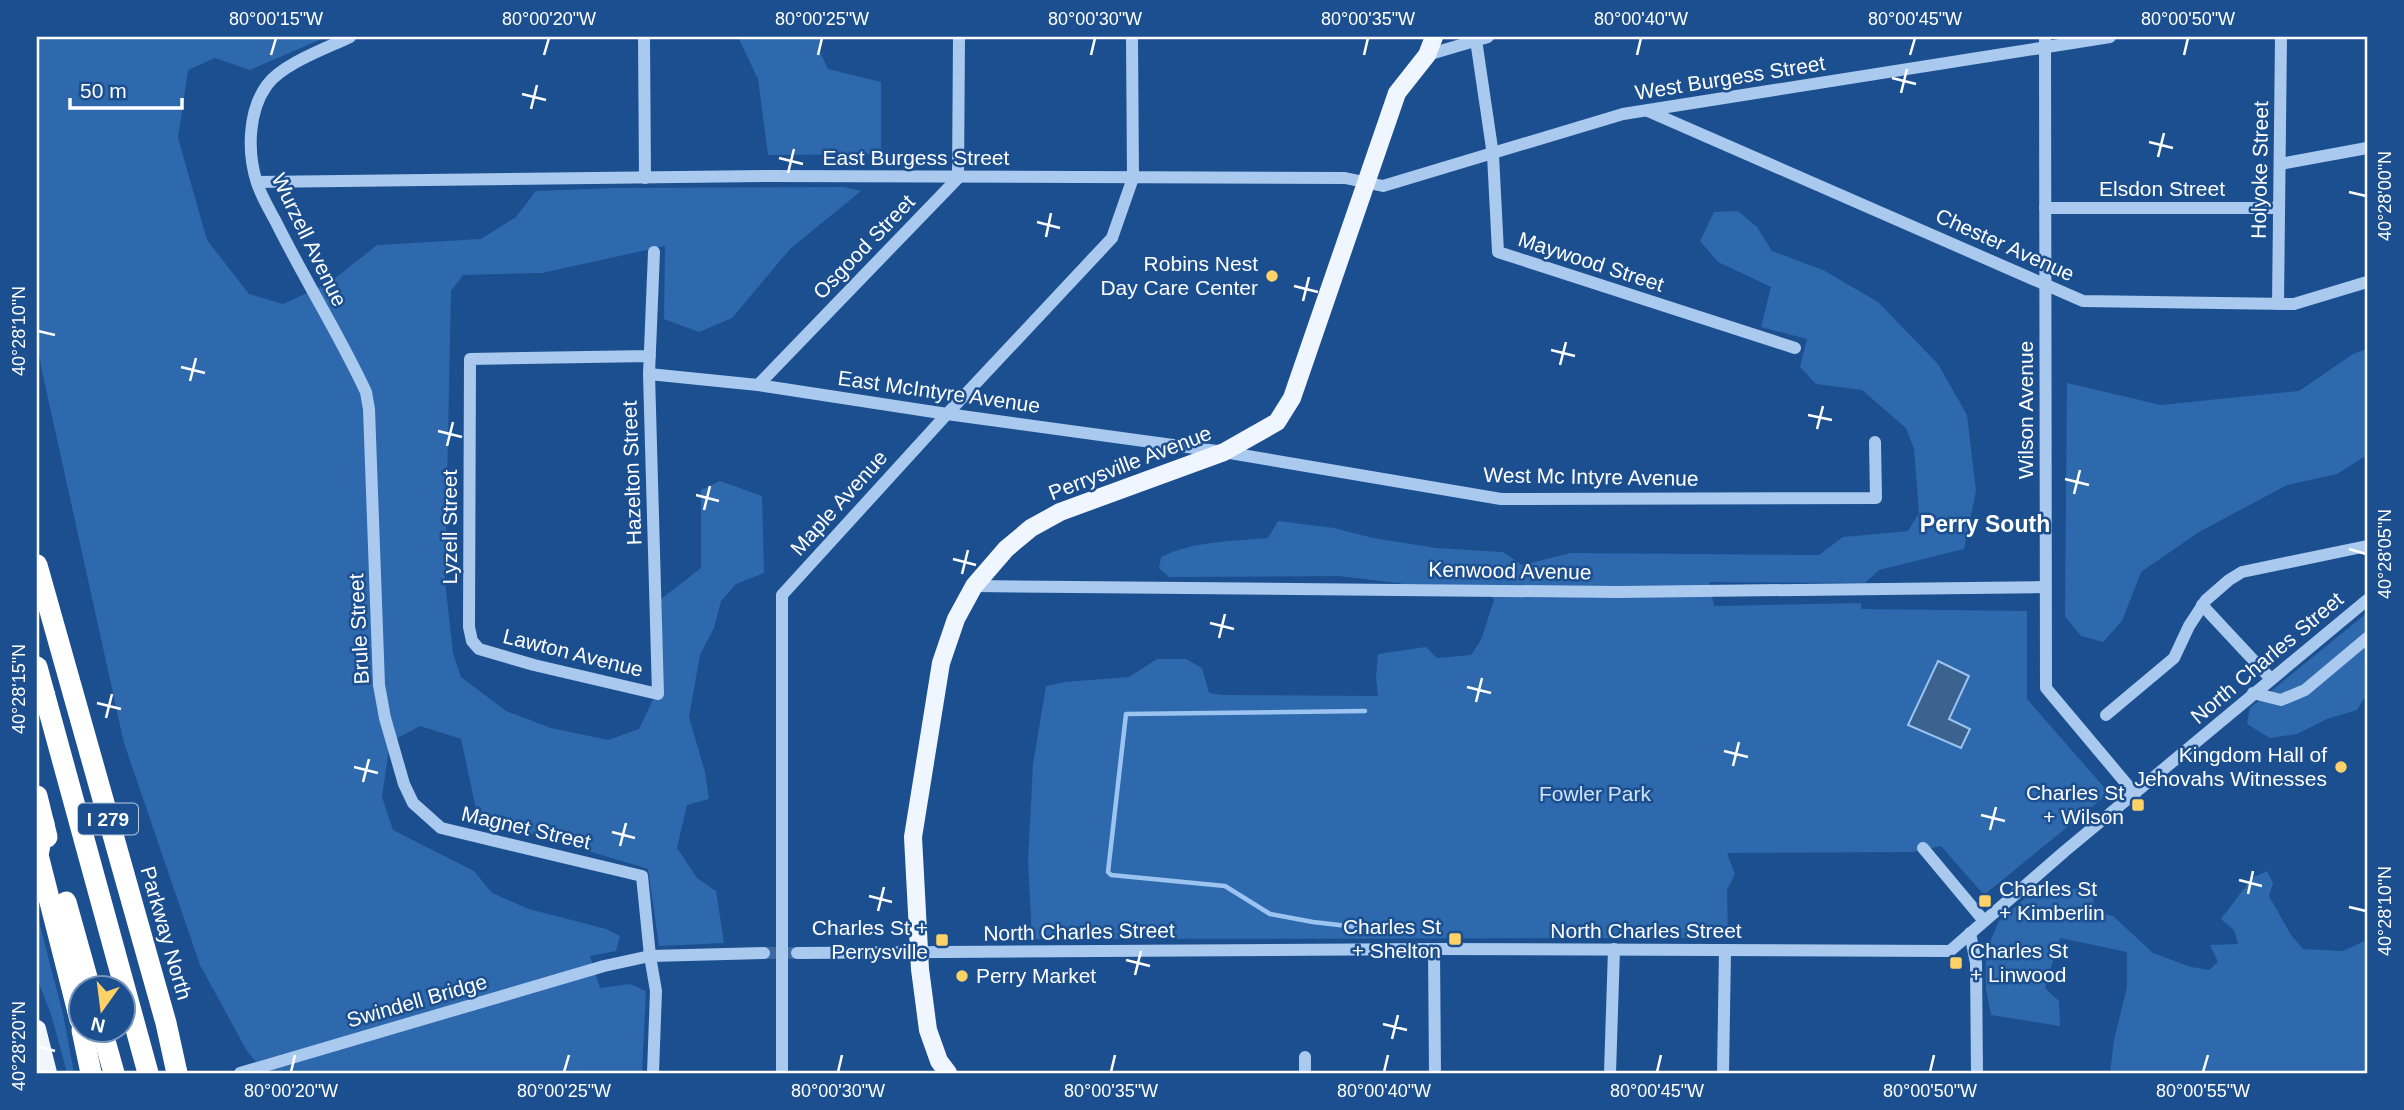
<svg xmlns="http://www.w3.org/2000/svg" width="2404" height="1110" viewBox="0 0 2404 1110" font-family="Helvetica,sans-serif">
<rect width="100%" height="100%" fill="#1b4f8f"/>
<!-- green -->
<g fill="#2e69ad">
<polygon points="37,37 326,37 250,70 215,58 188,70 178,138 207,240 249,294 283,304 329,283 377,245 481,239 516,217 536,191 616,188 844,187 861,191 790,249 732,318 699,332 664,319 665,246 542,273 463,275 451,291 445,581 453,653 461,677 506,711 551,728 608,740 639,729 663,678 661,599 701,568 701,490 720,481 762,496 764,573 736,584 721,601 714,628 700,655 689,717 705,772 709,799 687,805 677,848 697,878 716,891 724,943 659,946 648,869 478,818 461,739 420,726 390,742 382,797 393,830 474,871 492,893 529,909 606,929 620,936 616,951 590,956 600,988 630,984 646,991 642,1073 265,1073 247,1051 200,965 124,743 42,371 37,343"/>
<polygon points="738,37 822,37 818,48 828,69 881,82 881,154 768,155 758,79"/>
<path d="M1738,211L1757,227L1772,251L1823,270L1878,302L1938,364L1967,415L1976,491L1964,549L1879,570L1865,583L1709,582L1714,606L1861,603V609L2027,611V699L2109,793L1984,895L1941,846L1912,852L1727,853L1735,874L1727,890L1728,938L1032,939L1028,862L1033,764L1046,686L1065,682L1129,677L1157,659H1186L1202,668L1209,693L1222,695L1378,696L1376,678L1378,654L1426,647L1437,658L1471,655L1481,640L1494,600L1488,588L1413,585L1339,576L1169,577L1159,568L1161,557C1194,541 1233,541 1268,538L1278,521L1334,528L1373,538L1436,548L1503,552L1522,565L1571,553L1819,555L1843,537L1908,531L1919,513L1914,449L1906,428L1862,390L1816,384L1800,367L1807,339L1761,327L1771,287L1718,262L1700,241L1714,212Z"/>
<polygon points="2367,349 2367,455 2337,474 2287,485 2199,532 2141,572 2122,621 2103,642 2081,636 2065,616 2067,383 2161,405 2299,391 2353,354"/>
<polygon points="2367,613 2367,694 2357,710 2327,719 2297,734 2270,738 2247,724 2250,708"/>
<polygon points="2267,871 2273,883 2269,896 2291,935 2303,949 2343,951 2367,940 2367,1073 2110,1073 2114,1040 2127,987 2127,952 2060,938 2045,988 2059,1001 2060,1026 1991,1015 1986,989 1986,951 1999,921 2035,890 2043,888 2092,889 2095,912 2113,916 2153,953 2191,967 2209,970 2218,962 2210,945 2238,944 2234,930 2221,919 2252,878"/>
<polygon points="37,914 63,1014 74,1073 67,1073 51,1014 37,979"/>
</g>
<!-- water -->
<polygon fill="#3c6290" stroke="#9cc4f0" stroke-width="2" points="1938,661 1969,676 1949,719 1970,729 1961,748 1908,725"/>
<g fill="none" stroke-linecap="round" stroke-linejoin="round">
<!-- stream -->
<polyline stroke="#9cc4f0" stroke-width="4.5" points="1365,711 1126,714 1108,872 1111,875 1225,886 1270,914 1313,922 1391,931"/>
<!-- minor-tunnel -->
<polyline stroke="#3d69a0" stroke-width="12" stroke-dasharray="12 6" stroke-linecap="butt" points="764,953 797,953"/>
<!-- minor -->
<g stroke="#a9c9ee" stroke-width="12">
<path d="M350,37C327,48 282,64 267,85C248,111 247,152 257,183C262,198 271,212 278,226C306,282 340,336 366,392L369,409L379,685L385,718L404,784L413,803L441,828L642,876L650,956L656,991L653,1073"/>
<polyline points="644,37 645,178"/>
<polyline points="2045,37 2046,688 2135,794"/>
<polyline points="1476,40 1493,155 1498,252 1795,348"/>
<polyline points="1427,55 1488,37"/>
<polyline points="1648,111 2083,301 2294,304 2367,282"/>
<polyline points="2280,164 2367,148"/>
<polyline points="257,182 769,176 1345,178 1383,186 1623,114 2110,37"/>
<polyline points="2045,208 2279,208"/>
<polyline points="2278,304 2281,37"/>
<polyline points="650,356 470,359 469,627 472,641 479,649 534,665 658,694 649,374 654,252"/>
<polyline points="649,374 758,385 947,414 1224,452 1501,499 1876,498 1875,442"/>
<polyline points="758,385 958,178 959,37"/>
<polyline points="974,586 1619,592 2045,587"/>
<polyline points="2202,605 2271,679"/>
<polyline points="2253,693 2281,700 2305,690 2367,638"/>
<polyline points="2106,715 2174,658 2189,626 2206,600 2229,580 2242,572 2367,546"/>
<polyline points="1923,848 1984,921"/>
<polyline points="1970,933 1976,963 1977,1073"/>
<polyline points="782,936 782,595 947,414 1112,238 1133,178 1132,37"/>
<polyline points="1434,949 1435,1073"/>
<polyline points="797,953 1434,949 1950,951 2065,851 2367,600"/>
<polyline points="240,1073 604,966 650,956 764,953"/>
<polyline points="782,1073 782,968"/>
<polyline points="1305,1073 1305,1057"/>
<polyline points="1610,1073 1614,949"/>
<polyline points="1723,1073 1725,951"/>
</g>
<!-- major -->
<g stroke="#f0f6ff" stroke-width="18">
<polyline points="37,1029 48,1073"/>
<polyline points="948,1073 939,1061 928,1030 920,969 913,837 941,663 956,619 974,586 1006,549 1031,528 1060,512 1224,452 1277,422 1292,398 1397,93 1427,55 1434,37"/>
</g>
<!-- highway -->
<g stroke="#fff" stroke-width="21">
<polyline points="37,565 166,1023 177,1073"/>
<polyline points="37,667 148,1073"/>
<polyline points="37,796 47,837"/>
<polyline points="44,824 38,855 80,1020"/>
<polyline points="66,902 90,988"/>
<polyline points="82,1030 91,1073"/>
<polyline points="102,1030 114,1073"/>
</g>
<!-- minor-bridge -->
<polyline stroke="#a9c9ee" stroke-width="12" points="782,936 782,968"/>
</g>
<!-- ticks -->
<path fill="none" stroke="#fff" stroke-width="2.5" d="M271,55L276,38M544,55L549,38M818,55L822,38M1091,55L1095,38M1364,55L1368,38M1637,55L1641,38M1910,55L1915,38M2184,55L2188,38M1892,78L1916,84M1901,93L1907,69M522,94L546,100M531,109L537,85M2149,142L2173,148M2158,157L2164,133M779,158L803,164M788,173L794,149M2349,192L2366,196M1037,222L1060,228M1046,237L1051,213M1294,286L1318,292M1303,301L1309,277M38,331L55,335M1551,350L1575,356M1560,365L1566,342M181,367L205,373M190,381L196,358M1808,415L1832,420M1817,429L1823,406M438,431L462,437M447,446L453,422M2065,479L2089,485M2074,494L2080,470M696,495L719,501M704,510L710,486M2349,549L2366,554M953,559L976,565M962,574L968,550M1210,623L1234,629M1219,638L1225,614M1467,687L1491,693M38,689L55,693M1476,702L1482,678M97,703L121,709M106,718L112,694M1724,751L1748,757M1733,766L1739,742M354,767L378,773M363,782L369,759M1981,815L2005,821M1990,830L1996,807M612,832L635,838M620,846L626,823M2239,880L2262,886M2248,894L2253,871M869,896L892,902M2349,907L2366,911M878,911L884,887M1126,960L1150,966M1135,975L1141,951M1383,1024L1407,1030M1392,1039L1398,1015M38,1046L55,1051M291,1072L295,1055M564,1072L569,1055M838,1072L842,1055M1111,1072L1115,1055M1384,1072L1388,1055M1657,1072L1661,1055M1930,1072L1934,1055M2203,1072L2208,1055"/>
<!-- markers -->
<g fill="#ffd166" stroke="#1b4f8f" stroke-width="2.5">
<circle cx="1272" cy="276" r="7"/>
<circle cx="2341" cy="767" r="7"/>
<rect x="2131" y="798" width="14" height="14" rx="3.5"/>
<rect x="1978" y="894" width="14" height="14" rx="3.5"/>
<rect x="1448" y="932" width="14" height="14" rx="3.5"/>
<rect x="935" y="933" width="14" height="14" rx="3.5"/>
<rect x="1949" y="956" width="14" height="14" rx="3.5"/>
<circle cx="962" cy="976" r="7"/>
</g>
<g text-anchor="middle" stroke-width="5" stroke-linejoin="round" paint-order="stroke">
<!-- shield labels -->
<rect fill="#1b4f8f" stroke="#bbcadd" stroke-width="2" x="78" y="803.5" width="60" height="31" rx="5"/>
<g font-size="19" font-weight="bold" fill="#fff">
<text x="108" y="826">I 279</text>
</g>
<!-- street labels -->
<g font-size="21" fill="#fff" stroke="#1b4f8f">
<text transform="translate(1730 78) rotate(-9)" y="7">West Burgess Street</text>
<text x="916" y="165">East Burgess Street</text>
<text transform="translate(2260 170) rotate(-89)" y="7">Holyoke Street</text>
<text x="2162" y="196">Elsdon Street</text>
<text transform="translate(309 240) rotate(64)" y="7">Wurzell Avenue</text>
<text transform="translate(2005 245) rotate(24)" y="7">Chester Avenue</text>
<text transform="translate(864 247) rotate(-46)" y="7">Osgood Street</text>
<text transform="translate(1591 262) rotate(18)" y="7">Maywood Street</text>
<text transform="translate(939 392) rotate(8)" y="7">East McIntyre Avenue</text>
<text transform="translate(2026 410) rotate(-90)" y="7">Wilson Avenue</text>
<text transform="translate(1130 463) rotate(-21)" y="7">Perrysville Avenue</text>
<text transform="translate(632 473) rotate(-92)" y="7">Hazelton Street</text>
<text transform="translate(1591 477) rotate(1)" y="7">West Mc Intyre Avenue</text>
<text transform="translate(839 503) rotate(-48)" y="7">Maple Avenue</text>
<text transform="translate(450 527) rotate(-90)" y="7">Lyzell Street</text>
<text transform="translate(1510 571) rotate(1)" y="7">Kenwood Avenue</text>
<text transform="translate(359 629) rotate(-93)" y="7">Brule Street</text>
<text transform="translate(573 653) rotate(14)" y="7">Lawton Avenue</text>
<text transform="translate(2267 658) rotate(-40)" y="7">North Charles Street</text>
<text transform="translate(526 828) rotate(13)" y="7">Magnet Street</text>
<text x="1646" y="938">North Charles Street</text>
<text transform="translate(1079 932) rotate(-1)" y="7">North Charles Street</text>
<text transform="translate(166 933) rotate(74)" y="7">Parkway North</text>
<text transform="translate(417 1001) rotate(-16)" y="7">Swindell Bridge</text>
</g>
<!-- poi labels -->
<g font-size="21" fill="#fff" stroke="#1b4f8f" text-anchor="end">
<text x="1258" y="271">Robins Nest<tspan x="1258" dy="24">Day Care Center</tspan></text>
<text x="2327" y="762">Kingdom Hall of<tspan x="2327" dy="24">Jehovahs Witnesses</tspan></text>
<text x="2124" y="800">Charles St<tspan x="2124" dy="24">+ Wilson</tspan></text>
<text x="1999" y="896" text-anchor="start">Charles St<tspan x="1999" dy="24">+ Kimberlin</tspan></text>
<text x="1441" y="934">Charles St<tspan x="1441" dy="24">+ Shelton</tspan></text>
<text x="928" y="935">Charles St +<tspan x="928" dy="24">Perrysville</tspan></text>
<text x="1970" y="958" text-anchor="start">Charles St<tspan x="1970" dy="24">+ Linwood</tspan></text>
<text x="976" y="983" text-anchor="start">Perry Market</text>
</g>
<!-- park labels -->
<g font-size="21" fill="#cfe3fa" stroke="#1b4f8f">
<text x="1595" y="801">Fowler Park</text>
</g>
<!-- neighbourhood labels -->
<g font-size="23" font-weight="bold" fill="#fff" stroke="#1b4f8f">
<text x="1985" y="532">Perry South</text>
</g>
</g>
<!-- border -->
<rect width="2404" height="1110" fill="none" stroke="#1b4f8f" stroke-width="77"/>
<!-- north arrow -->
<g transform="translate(102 1009) rotate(194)"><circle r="33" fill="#1b4f8f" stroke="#7695bc" stroke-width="2"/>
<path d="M0-5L12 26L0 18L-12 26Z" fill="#ffd166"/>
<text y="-10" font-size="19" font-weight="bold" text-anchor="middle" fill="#ffffff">N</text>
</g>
<!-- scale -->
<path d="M70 98v10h112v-10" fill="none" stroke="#ffffff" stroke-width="3.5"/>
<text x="80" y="98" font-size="21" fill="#ffffff" stroke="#1b4f8f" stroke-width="5" paint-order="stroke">50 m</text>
<rect x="38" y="38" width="2328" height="1034" fill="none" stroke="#fff" stroke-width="2.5"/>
<g font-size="18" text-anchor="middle" fill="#fff">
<text x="276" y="25">80°00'15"W</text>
<text x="549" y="25">80°00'20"W</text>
<text x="822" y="25">80°00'25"W</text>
<text x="1095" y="25">80°00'30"W</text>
<text x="1368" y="25">80°00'35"W</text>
<text x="1641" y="25">80°00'40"W</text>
<text x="1915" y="25">80°00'45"W</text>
<text x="2188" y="25">80°00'50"W</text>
<text transform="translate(2385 196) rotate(-90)" y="6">40°28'00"N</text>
<text transform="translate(19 331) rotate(-90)" y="6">40°28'10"N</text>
<text transform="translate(2385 554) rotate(-90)" y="6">40°28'05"N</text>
<text transform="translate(19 689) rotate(-90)" y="6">40°28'15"N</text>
<text transform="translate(2385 911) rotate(-90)" y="6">40°28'10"N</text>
<text transform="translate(19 1046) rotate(-90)" y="6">40°28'20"N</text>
<text x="291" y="1097">80°00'20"W</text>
<text x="564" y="1097">80°00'25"W</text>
<text x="838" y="1097">80°00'30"W</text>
<text x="1111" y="1097">80°00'35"W</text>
<text x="1384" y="1097">80°00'40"W</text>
<text x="1657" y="1097">80°00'45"W</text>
<text x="1930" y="1097">80°00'50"W</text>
<text x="2203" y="1097">80°00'55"W</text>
</g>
</svg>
